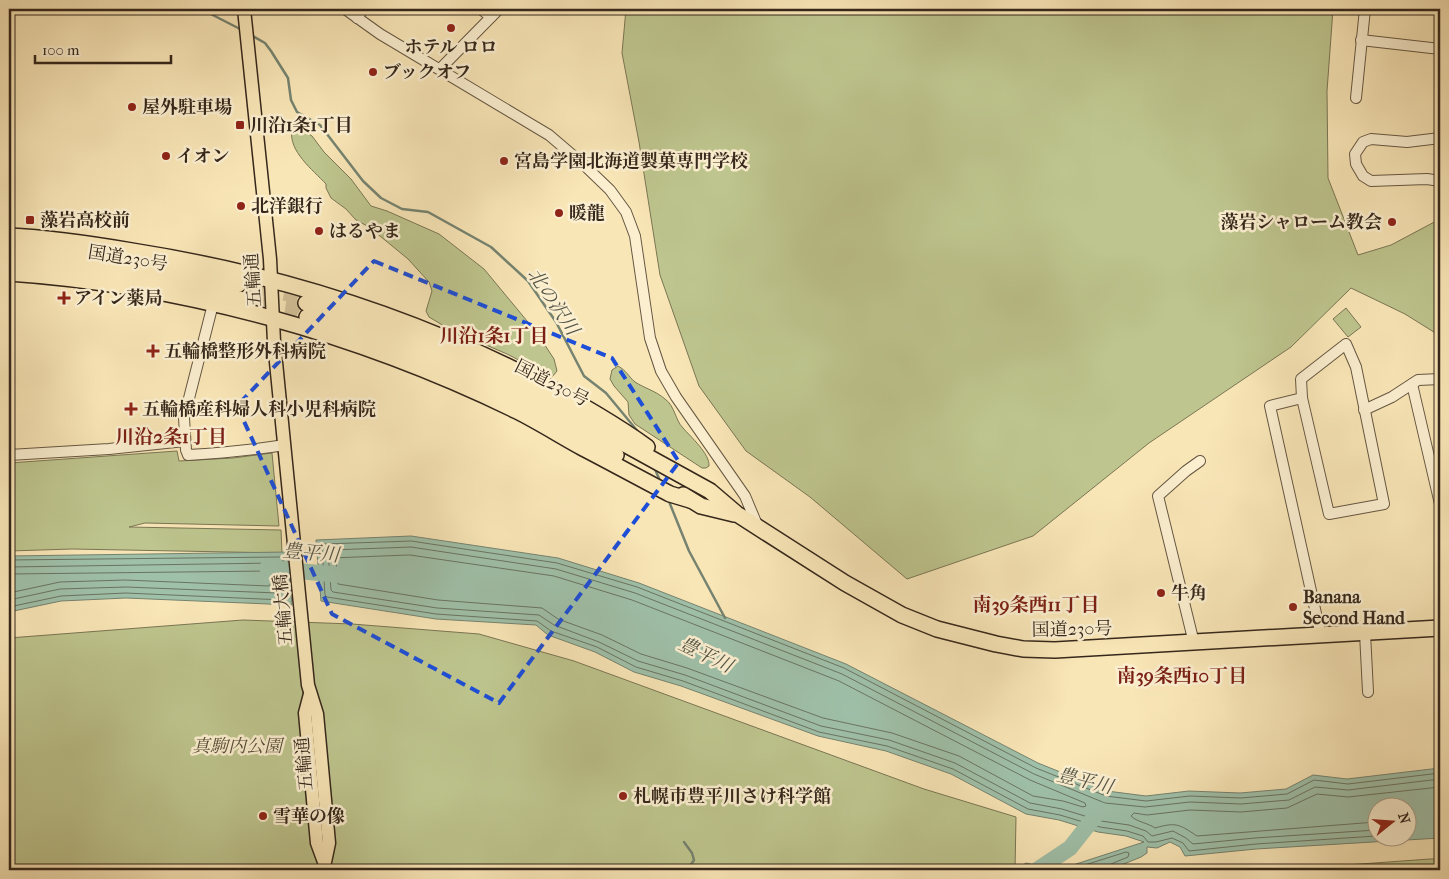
<svg xmlns="http://www.w3.org/2000/svg" width="1449" height="879" viewBox="0 0 1449 879" font-family="'IM FELL French Canon','Noto Serif JP',serif">
<rect width="100%" height="100%" fill="#f9e6b7"/>
<filter id="stains"><feTurbulence type="fractalNoise" baseFrequency=".004" numOctaves="4"/><feColorMatrix values="0 0 0 0 .2 0 0 0 0 .09 0 0 0 0 .02 0 0 0 .5 -.17"/></filter>
<radialGradient id="worn" r=".72"><stop offset=".6" stop-color="#630" stop-opacity="0"/><stop offset="1" stop-color="#630" stop-opacity=".3"/></radialGradient>
<!-- green -->
<g fill="#bec58e" stroke="#7a7654">
<polygon points="626,9 1333,9 1327,91 1328,178 1358,255 1391,245 1440,219 1440,333 1437,334 1405,314 1351,288 1291,347 1149,443 1033,536 907,579 810,497 746,451 699,386 660,275 639,142 622,53"/>
<path d="M300,128L312,136L324,152L351,179L371,206L387,211L439,234L484,269L537,333L554,359L557,371L552,377L507,354L449,329L429,317L426,311L432,291L429,282L408,259L369,227L356,220L346,209L331,198L326,188V184C313,170 288,151 292,130Z"/>
<polygon points="1346,308 1361,327 1348,337 1333,319"/>
<path d="M618,366C627,371 628,376 635,382C644,388 656,391 665,399C675,406 675,420 683,428C691,437 710,454 709,466L706,468H702L635,424L629,415L628,402L614,386L610,379L612,370Z"/>
<polygon points="177,451 179,461 233,458 272,453 279,526 145,523 129,527 281,530 282,553 72,549 9,551 9,463"/>
<polygon points="243,620 352,624 479,634 574,661 924,789 1016,817 1015,870 9,870 9,638"/>
<polygon points="1430,859 1440,859 1440,870 1277,870"/>
</g>
<!-- water -->
<g fill="#9fc0a9" stroke="#758370" fill-rule="evenodd">
<path d="M411,536L558,558L639,583L846,664L1038,763L1107,791L1146,796L1189,791L1240,793L1286,789L1313,775L1347,779L1440,768V838L1256,849L1185,856L1180,847L1170,842L1157,848L1147,847V853L1141,857L1109,870H1016L1026,863L1047,868L1073,865L1144,842L1126,836L1098,832L1059,820L1026,814L951,774L886,751L818,736L681,686L634,672L595,652L548,635L536,625L436,619L321,601L316,540ZM1376,806H1406V836H1376Z"/>
<polygon points="287,552 292,605 126,598 61,601 9,612 9,556"/>
</g>
<g fill="none" stroke-linecap="round" stroke-linejoin="round">
<!-- shore -->
<g stroke="#6a7462" stroke-width="1">
<polygon points="410,555 554,576 632,600 839,681 1030,780 1085,803 1086,806 1083,807 1063,801 1033,796 959,756 892,733 823,718 687,668 641,654 602,635 558,619 542,608 438,600 338,584 336,560 338,558"/>
<polyline points="9,560 281,557 283,559 286,597 284,600 126,593 61,596 9,607"/>
<polyline points="9,567 275,563 277,565 280,591 277,593 126,587 60,589 9,600"/>
<polyline points="9,574 268,571 270,573 271,583 269,586 125,580 60,582 9,593"/>
<path d="M1376,822L1197,836C1179,824 1176,822 1155,828C1148,823 1137,822 1131,816L1134,813L1147,815L1190,810L1241,812L1287,808L1317,794L1348,797L1440,787"/>
<polyline points="1376,830 1255,838 1193,844 1186,838 1173,831 1152,836 1146,831 1129,825 1101,821 1062,809 1030,803 955,763 889,740 821,726 685,675 638,661 599,642 554,625 539,615 437,608 333,592 331,590 328,552 331,550 411,547 556,569 635,593 842,674 1034,774 1105,803 1145,807 1190,802 1241,804 1289,800 1315,787 1348,790 1440,779"/>
<polyline points="1376,836 1256,844 1189,851 1183,843 1172,838 1156,842 1148,842 1143,836 1127,831 1100,827 1060,815 1028,809 953,769 887,746 819,732 683,681 636,667 597,647 551,631 537,621 436,614 327,597 325,595 322,546 324,544 411,541 557,563 637,587 844,668 1036,768 1106,796 1146,801 1190,796 1241,798 1287,794 1314,780 1348,784 1440,773"/>
<polyline points="1069,870 1126,852 1129,853 1128,857 1111,864 1109,870"/>
</g>
<!-- stream -->
<g stroke="#758370" stroke-width="2.5">
<polyline points="201,9 242,30"/>
<polyline points="251,35 265,43 271,51 288,78 291,100 297,112 320,125 363,181 381,198 402,209 428,212 491,247 528,281 556,322 584,376 606,393 640,434"/>
<polyline points="654,467 661,483"/>
<polyline points="668,499 689,551 725,618"/>
<polyline points="684,842 692,853 694,860 690,866 690,870"/>
</g>
<!-- river -->
<g stroke="#9fc0a9" stroke-width="16">
<polyline points="267,568 340,575"/>
<polyline points="1037,870 1070,848 1100,810"/>
</g>
<!-- highway-tunnel -->
<g stroke="#d2c098" stroke-width="15" stroke-dasharray="15 8" stroke-linecap="butt">
<polyline points="239,284 298,296 306,303"/>
<polyline points="240,299 289,306 307,317"/>
</g>
<defs>
<g id="minor">
<polyline points="345,9 380,34 549,135 583,164 610,190 626,212 635,236 650,338 661,371 676,397 745,496 758,527"/>
<polyline points="481,9 491,17"/>
<polyline points="357,18 363,9"/>
<polyline points="1361,40 1440,49"/>
<polyline points="440,69 499,9"/>
<polyline points="1356,98 1365,9"/>
<polyline points="1440,138 1407,142 1371,139 1363,142 1355,154 1356,164 1363,176 1371,181 1427,179 1440,181"/>
<path d="M213,304L184,418L186,450L188,455C221,453 252,450 285,445"/>
<polygon points="1346,344 1356,367 1384,504 1329,514 1302,398 1301,379"/>
<polyline points="1412,384 1440,504"/>
<polyline points="1302,398 1270,406 1321,636"/>
<polyline points="1364,410 1392,397 1418,380 1440,379"/>
<polyline points="9,455 109,449 185,441"/>
<polyline points="1365,633 1368,692"/>
<polyline points="1194,643 1158,496 1186,471 1200,461"/>
</g>
<g id="major">
<polyline points="244,9 270,259 274,342 308,685 317,714 329,843 325,862"/>
<polyline points="310,694 305,713 317,843 324,862"/>
</g>
<g id="highway">
<path d="M9,236C50,238 91,244 132,251C272,273 411,316 537,381C575,401 612,422 647,447"/>
<path d="M9,248C86,253 163,267 239,284"/>
<path d="M9,262C87,267 164,280 240,299"/>
<path d="M9,273C184,285 359,334 517,411C539,422 561,436 583,448C612,463 641,479 670,494L690,500"/>
<polyline points="306,303 346,315 420,342 476,366 532,393 710,491 737,514 845,583 902,615 937,629 996,644 1023,649 1055,650 1440,628"/>
<path d="M307,317C416,351 518,396 616,455"/>
<polyline points="683,495 701,506 734,514"/>
</g>
</defs>
<!-- minor casing -->
<use href="#minor" stroke="#665742" stroke-width="12"/>
<!-- major casing -->
<use href="#major" stroke="#35271b" stroke-width="15"/>
<!-- highway casing -->
<use href="#highway" stroke="#35271b" stroke-width="18"/>
<!-- minor -->
<use href="#minor" stroke="#fbefd0" stroke-width="10"/>
<!-- major -->
<use href="#major" stroke="#f9e6b7" stroke-width="12"/>
<!-- highway -->
<use href="#highway" stroke="#f9e6b7" stroke-width="15"/>
</g>
<!-- marked area -->
<path fill="none" stroke="#1d4ed8" stroke-width="4" stroke-dasharray="10 6" stroke-linejoin="round" d="M374,261L612,358L679,462L499,703L332,614L237,406Z"/>
<!-- markers -->
<g fill="#8f2418" stroke="#fbefd0" stroke-width="2">
<circle cx="451" cy="28" r="5"/>
<circle cx="373" cy="72" r="5"/>
<circle cx="132" cy="107" r="5"/>
<rect x="235" y="120" width="10" height="10" rx="2.5"/>
<circle cx="166" cy="156" r="5"/>
<circle cx="504" cy="161" r="5"/>
<circle cx="241" cy="206" r="5"/>
<circle cx="559" cy="213" r="5"/>
<rect x="25" y="215" width="10" height="10" rx="2.5"/>
<circle cx="1392" cy="222" r="5"/>
<circle cx="319" cy="231" r="5"/>
<path d="M61.5 290.5h5v5h5v5h-5v5h-5v-5h-5v-5h5z"/>
<path d="M150.5 343.5h5v5h5v5h-5v5h-5v-5h-5v-5h5z"/>
<path d="M128.5 401.5h5v5h5v5h-5v5h-5v-5h-5v-5h5z"/>
<circle cx="1161" cy="593" r="5"/>
<circle cx="1293" cy="607" r="5"/>
<circle cx="623" cy="796" r="5"/>
<circle cx="263" cy="816" r="5"/>
</g>
<g text-anchor="middle" stroke-width="5" stroke-linejoin="round" paint-order="stroke">
<!-- poi labels -->
<g font-size="18" font-weight="bold" fill="#35271b" stroke="#fbefd0" text-anchor="start">
<text x="451" y="53" text-anchor="middle">ホテル ロロ</text>
<text x="383" y="78">ブックオフ</text>
<text x="142" y="113">屋外駐車場</text>
<text x="250" y="131">川沿1条1丁目</text>
<text x="176" y="162">イオン</text>
<text x="514" y="167">宮島学園北海道製菓専門学校</text>
<text x="251" y="212">北洋銀行</text>
<text x="569" y="219">暖龍</text>
<text x="40" y="226">藻岩高校前</text>
<text x="1382" y="228" text-anchor="end">藻岩シャローム教会</text>
<text x="329" y="237">はるやま</text>
<text x="74" y="304">アイン薬局</text>
<text x="164" y="357">五輪橋整形外科病院</text>
<text x="142" y="415">五輪橋産科婦人科小児科病院</text>
<text x="1171" y="599">牛角</text>
<text x="1303" y="603">Banana<tspan x="1303" dy="21">Second Hand</tspan></text>
<text x="633" y="802">札幌市豊平川さけ科学館</text>
<text x="273" y="822">雪華の像</text>
</g>
<!-- street labels -->
<g font-size="18" fill="#35271b" stroke="#fbefd0">
<text transform="translate(128 258) rotate(9)" y="6">国道230号</text>
<text transform="translate(253 280) rotate(-94)" y="6">五輪通</text>
<text transform="translate(552 383) rotate(27)" y="6">国道230号</text>
<text transform="translate(283 610) rotate(-95)" y="6">五輪大橋</text>
<text transform="translate(1072 629) rotate(-1)" y="6">国道230号</text>
<text transform="translate(304 764) rotate(-95)" y="6">五輪通</text>
</g>
<!-- park labels -->
<g font-size="18" font-style="italic" fill="#574e38" stroke="#fbefd0">
<text x="237" y="752">真駒内公園</text>
</g>
<!-- water labels -->
<g font-size="19" font-style="italic" fill="#555546" stroke="#fbefd0">
<text transform="translate(554 301) rotate(56)" y="7">北の沢川</text>
<text transform="translate(311 552) rotate(5)" y="7">豊平川</text>
<text transform="translate(706 654) rotate(26)" y="7">豊平川</text>
<text transform="translate(1085 780) rotate(14)" y="7">豊平川</text>
</g>
<!-- neighbourhood labels -->
<g font-size="19" font-weight="bold" fill="#7a1f14" stroke="#fbefd0">
<text x="494" y="342">川沿1条1丁目</text>
<text x="171" y="443">川沿2条1丁目</text>
<text x="1036" y="611">南39条西11丁目</text>
<text x="1182" y="682">南39条西10丁目</text>
</g>
</g>
<!-- margin -->
<rect width="1449" height="879" fill="none" stroke="#f9e6b7" stroke-width="30"/>
<rect x="10" y="10" width="1429" height="859" fill="none" stroke="#35271b" stroke-width="2.5"/>
<rect x="15" y="15" width="1419" height="849" fill="none" stroke="#35271b"/>
<!-- north arrow -->
<g transform="translate(1392 822) rotate(73)"><circle r="24" fill="#fbefd0" stroke="#ac9f88"/>
<path d="M0-4L9 19L0 12L-9 19Z" fill="#8f2418"/>
<text y="-8" font-size="14" font-weight="bold" text-anchor="middle" fill="#35271b">N</text>
</g>
<!-- scale -->
<path d="M35 55v8h136v-8" fill="none" stroke="#35271b" stroke-width="2.5"/>
<text x="42" y="55" font-size="15" fill="#35271b" stroke="#fbefd0" stroke-width="4" paint-order="stroke">100 m</text>
<rect width="100%" height="100%" filter="url(#stains)"/>
<rect width="100%" height="100%" fill="url(#worn)"/>
</svg>
